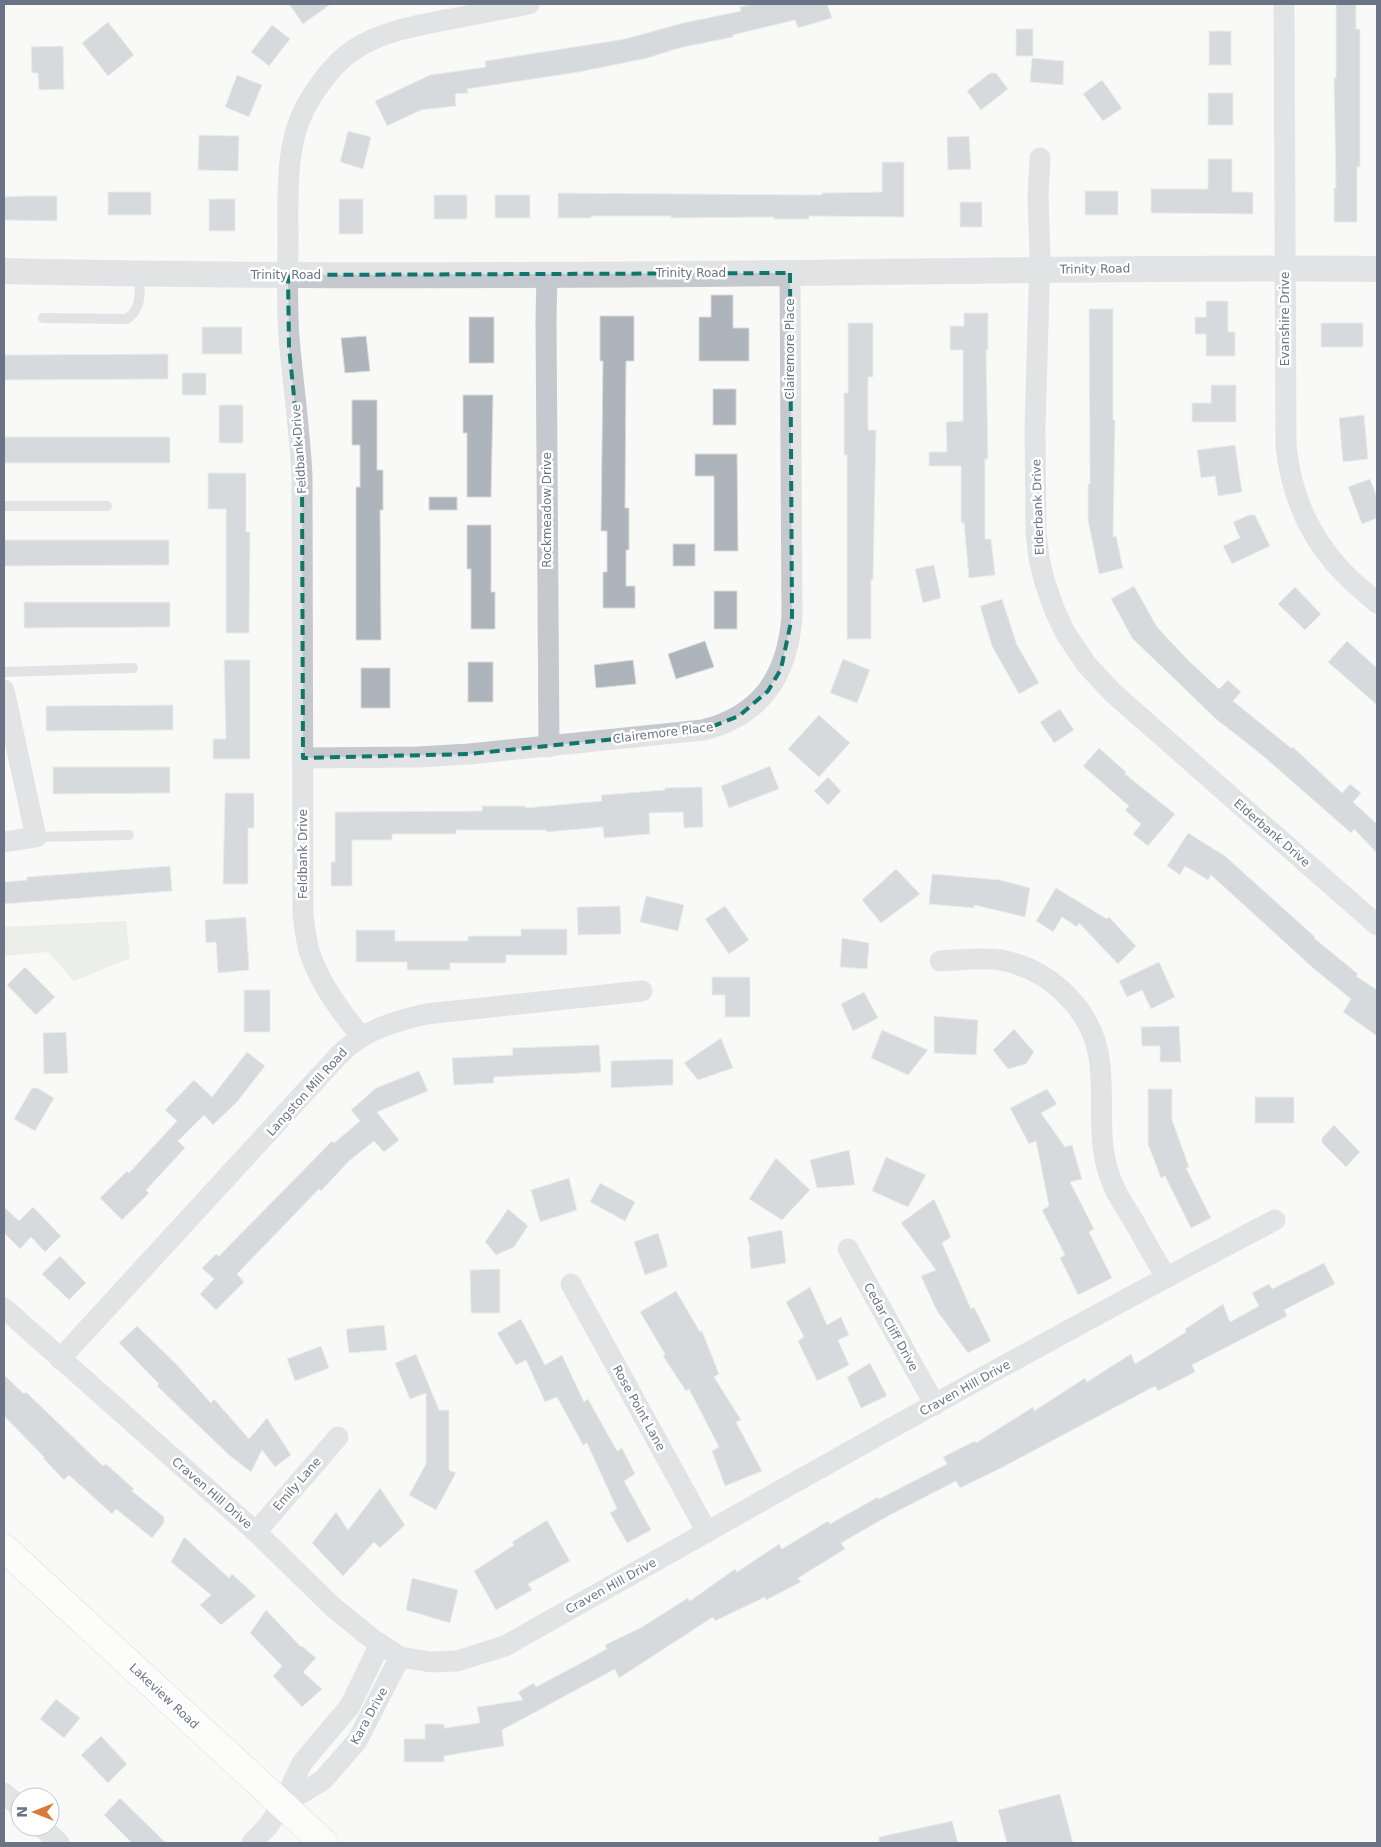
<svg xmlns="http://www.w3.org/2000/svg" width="1381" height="1847" viewBox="0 0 1381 1847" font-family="'DejaVu Sans',sans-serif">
<rect width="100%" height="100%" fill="#f9f9f7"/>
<!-- green -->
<polygon fill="#dae0d8" points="126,921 130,958 74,981 48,952 4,956 4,927"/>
<!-- building -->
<g fill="#aeb4bb" stroke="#dbdbd9">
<polygon points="289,4 331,4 303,24"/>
<polygon points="752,4 827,4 832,18 798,28 795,20 733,35 733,37 679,48 648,58 579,72 467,89 468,93 455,94 456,106 421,110 387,126 375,101 430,75 486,67 485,61 625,39 683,23 741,11 740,7"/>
<polygon points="1336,4 1356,4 1356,29 1360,29 1360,167 1357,167 1357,222 1334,222 1334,188 1336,188 1334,78 1336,78"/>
<polygon points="108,22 134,55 108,76 82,43"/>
<polygon points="272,25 290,39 269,66 251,52"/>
<rect x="1016" y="29" width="17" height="27"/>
<rect x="1209" y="31" width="22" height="34"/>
<polygon points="63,46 64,89 39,90 38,73 32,73 31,47"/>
<polygon points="1032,58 1064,61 1063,85 1030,82"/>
<polygon points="990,73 996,73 1008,89 981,110 967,91"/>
<polygon points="237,75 262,85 249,117 225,107"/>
<polygon points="1102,80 1122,108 1103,121 1083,94"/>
<rect x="1208" y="93" width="25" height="32"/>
<polygon points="348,131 371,137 363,169 340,162"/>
<polygon points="199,135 239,136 238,171 198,170"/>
<polygon points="969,136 971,169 948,170 947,137"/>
<polygon points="1208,159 1232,159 1232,192 1253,192 1253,214 1151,213 1151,189 1208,189"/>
<polygon points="882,162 904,162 904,217 809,216 809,219 774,219 774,217 671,218 671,216 591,216 591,218 558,218 558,193 822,195 822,193 882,192"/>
<rect x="1085" y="191" width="33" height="24"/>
<rect x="108" y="192" width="43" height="23"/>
<rect x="434" y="195" width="33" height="24"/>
<rect x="495" y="195" width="35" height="23"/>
<polygon points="22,196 57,196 57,221 4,220 4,197"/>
<rect x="209" y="199" width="26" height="32"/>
<rect x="339" y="199" width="24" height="35"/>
<rect x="960" y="202" width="22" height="25"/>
<polygon points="711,295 733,295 733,328 749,328 749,361 699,361 699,317 711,317"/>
<polygon points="1206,301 1228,301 1228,332 1235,332 1235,356 1206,356 1206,334 1195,334 1195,317 1206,317"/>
<polygon points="1089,309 1113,309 1113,420 1115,420 1113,537 1116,536 1123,568 1099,574 1088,520 1088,484 1090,484"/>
<polygon points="964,313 988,313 988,350 986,350 988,459 985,459 985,539 991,539 995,575 969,578 964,523 961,523 961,466 929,466 929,452 947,452 946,422 963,421 963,350 950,350 950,326 964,326"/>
<polygon points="600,316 634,316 634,361 626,361 625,508 629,508 629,550 626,550 626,586 635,586 635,608 603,608 603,572 607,572 607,531 601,531 603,361 600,361"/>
<rect x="469" y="317" width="25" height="46"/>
<polygon points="848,323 873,323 873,377 868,377 868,430 876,430 873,580 871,580 871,639 847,639 847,455 844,455 844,393 848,393"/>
<rect x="1321" y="323" width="42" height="24"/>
<rect x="202" y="327" width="40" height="27"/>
<polygon points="366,336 370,371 345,373 341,338"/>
<polygon points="168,354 168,379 4,380 4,355"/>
<rect x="182" y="373" width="24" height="22"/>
<polygon points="1211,385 1236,385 1236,422 1192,422 1192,403 1211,403"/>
<rect x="713" y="389" width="23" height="36"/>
<polygon points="463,395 493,395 491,497 467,497 467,433 463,433"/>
<polygon points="352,400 377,400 377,470 383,470 383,510 380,510 381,640 356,640 356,487 360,487 360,445 352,445"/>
<rect x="219" y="405" width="24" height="38"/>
<polygon points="1364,415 1368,459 1343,462 1339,418"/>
<rect x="4" y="437" width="166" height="26"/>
<polygon points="1235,445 1242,492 1218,496 1215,476 1201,478 1197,450"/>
<polygon points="695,454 737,454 738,551 714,551 714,476 695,476"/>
<polygon points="208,473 246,473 246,532 250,532 249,633 226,633 226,509 208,509"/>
<polygon points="1370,479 1377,497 1377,518 1362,524 1348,487"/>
<rect x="429" y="497" width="28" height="13"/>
<polygon points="1249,515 1255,515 1270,546 1232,564 1223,546 1240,538 1233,522"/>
<polygon points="467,525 491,525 491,592 495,592 495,629 471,629 471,569 467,569"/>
<polygon points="4,540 169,540 169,565 4,566"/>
<rect x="673" y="544" width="22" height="22"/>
<polygon points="934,565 941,598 923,603 915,569"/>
<polygon points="1134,586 1157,627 1188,660 1219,689 1228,680 1241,692 1233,701 1291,748 1293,747 1342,793 1350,784 1361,793 1353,802 1377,824 1377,853 1354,829 1351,833 1262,755 1216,719 1132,638 1111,599"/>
<polygon points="1295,587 1321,614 1305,630 1278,604"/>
<rect x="714" y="591" width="23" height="38"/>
<polygon points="1002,599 1017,645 1039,683 1019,694 992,646 980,606"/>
<polygon points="24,602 170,602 170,627 24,628"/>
<polygon points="705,641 714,667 676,679 668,654"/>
<polygon points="1347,641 1377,668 1377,705 1328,662"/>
<polygon points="843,659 870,670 857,703 830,693"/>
<polygon points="224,660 250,660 250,759 213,759 213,739 226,739"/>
<polygon points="633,660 636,684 596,688 594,665"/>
<rect x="468" y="662" width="25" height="40"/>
<rect x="361" y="668" width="29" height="40"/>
<polygon points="173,705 173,730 46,731 46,706"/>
<polygon points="1060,709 1074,730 1054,743 1040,722"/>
<polygon points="819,715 850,743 819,777 788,749"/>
<polygon points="1099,748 1126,772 1125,774 1175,814 1148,846 1133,834 1141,824 1125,810 1129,806 1083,766"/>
<polygon points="770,766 779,789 729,808 721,786"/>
<polygon points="53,767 170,767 170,793 53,794"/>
<polygon points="828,777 841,791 828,805 814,791"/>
<polygon points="702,787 703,827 684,828 683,812 649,813 650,834 604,838 603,827 546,832 546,830 456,830 456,834 392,834 392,840 352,840 352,886 331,886 331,862 335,862 335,812 482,811 482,806 525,806 525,808 602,801 601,795 665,790 665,788"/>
<polygon points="225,793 254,793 254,828 248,828 248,884 223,884"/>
<polygon points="1188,833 1225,856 1315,937 1314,938 1358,974 1356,976 1377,990 1377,1036 1343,1012 1351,999 1313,968 1211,875 1208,880 1185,866 1180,875 1167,866"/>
<polygon points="170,866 172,891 4,904 4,882 27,880 27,877"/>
<polygon points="896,869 920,894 881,923 862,900"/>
<polygon points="932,874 1000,880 1030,888 1025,917 974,905 974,908 929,904"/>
<polygon points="1056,888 1107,919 1109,917 1136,946 1118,964 1079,923 1077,927 1062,917 1053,932 1036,921"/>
<polygon points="646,896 684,905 678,931 640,922"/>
<polygon points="620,906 621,934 578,935 577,907"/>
<polygon points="725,906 749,940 729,954 705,919"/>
<polygon points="246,917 249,970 218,973 216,942 206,943 205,920"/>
<polygon points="521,929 567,929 567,955 506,955 506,963 450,963 450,970 407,970 407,962 356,962 356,930 395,930 395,941 468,941 468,936 521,936"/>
<polygon points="842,938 869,943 867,969 840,967"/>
<polygon points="1159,962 1175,997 1151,1009 1142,990 1127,997 1119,981"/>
<polygon points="25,967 55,997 36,1015 7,985"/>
<polygon points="712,977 750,977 750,1017 725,1017 725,995 712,995"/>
<rect x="244" y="990" width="26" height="42"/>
<polygon points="864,992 878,1018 853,1031 841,1004"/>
<polygon points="934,1016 978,1020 976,1055 934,1053"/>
<polygon points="1179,1026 1181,1062 1160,1062 1160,1046 1142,1046 1141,1027"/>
<polygon points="1014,1029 1034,1052 1026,1064 1008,1069 993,1050"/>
<polygon points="882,1030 928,1050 908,1075 871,1058"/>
<polygon points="66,1032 68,1073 44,1074 43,1033"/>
<polygon points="721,1038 733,1068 698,1080 684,1063"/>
<polygon points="599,1045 601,1072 494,1077 494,1083 454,1085 452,1058 513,1055 512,1048"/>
<polygon points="247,1052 265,1066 237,1102 213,1125 204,1115 178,1141 185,1148 146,1190 149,1193 122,1220 100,1198 127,1171 129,1173 177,1121 165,1110 194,1080 212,1097"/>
<polygon points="673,1059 673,1085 611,1088 611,1061"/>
<polygon points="419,1071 428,1091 377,1112 399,1140 384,1152 374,1141 349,1161 321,1191 319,1189 237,1274 244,1282 216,1310 200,1294 214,1279 202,1268 216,1254 219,1256 332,1141 334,1143 360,1121 351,1110 376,1088"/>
<polygon points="32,1088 37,1088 54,1098 35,1131 14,1119"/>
<polygon points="1047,1089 1057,1104 1041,1113 1065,1147 1072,1145 1082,1179 1070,1182 1094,1229 1089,1232 1112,1278 1078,1295 1060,1258 1065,1255 1042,1210 1049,1206 1036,1141 1029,1144 1010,1108"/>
<polygon points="1148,1089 1172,1089 1172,1120 1189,1167 1186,1168 1211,1218 1191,1228 1165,1176 1161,1178 1148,1144"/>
<rect x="1255" y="1097" width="39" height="26"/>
<polygon points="1334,1125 1360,1152 1346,1167 1322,1143 1322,1138"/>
<polygon points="849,1150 855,1185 817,1188 810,1160"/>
<polygon points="886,1157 926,1175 908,1207 872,1191"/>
<polygon points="776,1158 810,1190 782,1220 749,1199"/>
<polygon points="569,1178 577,1210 540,1222 531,1190"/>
<polygon points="600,1183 635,1202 625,1221 590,1202"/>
<polygon points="934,1199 951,1237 942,1243 971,1309 974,1307 991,1341 968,1353 937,1311 921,1276 936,1270 901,1223"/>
<polygon points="4,1207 19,1221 33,1207 61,1236 45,1252 31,1237 20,1249 4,1233"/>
<polygon points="508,1209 528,1226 514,1247 496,1255 485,1242"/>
<polygon points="782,1230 786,1263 751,1269 749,1249 750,1249 747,1237"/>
<polygon points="658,1233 667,1262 667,1267 645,1275 634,1242"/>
<polygon points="60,1256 86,1283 69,1300 42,1274"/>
<polygon points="1324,1263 1335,1284 1284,1310 1287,1316 1192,1365 1195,1372 1158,1391 1155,1386 1001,1468 960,1488 956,1481 888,1516 841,1543 845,1549 798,1578 801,1582 766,1600 765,1597 715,1621 713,1617 619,1678 615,1669 502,1730 504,1746 444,1756 444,1762 404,1762 404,1739 425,1739 425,1724 444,1724 444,1728 480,1723 477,1707 523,1700 518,1692 534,1683 536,1687 607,1649 605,1645 642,1627 688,1598 690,1601 735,1569 737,1572 779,1544 782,1549 828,1521 830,1524 878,1497 879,1499 947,1464 943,1457 975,1441 976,1443 1033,1407 1034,1411 1085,1378 1087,1382 1131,1354 1135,1364 1186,1332 1185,1329 1223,1304 1230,1322 1259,1306 1252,1293 1269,1284 1272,1289"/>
<polygon points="500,1269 500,1313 471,1313 470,1270"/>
<polygon points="810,1287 827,1325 841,1317 849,1335 838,1340 849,1365 817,1381 798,1341 804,1337 786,1302"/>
<polygon points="676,1291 700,1332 702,1331 719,1374 714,1377 741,1420 736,1422 762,1471 725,1486 712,1451 719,1447 689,1389 686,1391 663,1356 665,1354 640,1312"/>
<polygon points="521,1319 545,1365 562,1355 584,1402 588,1399 617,1451 622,1448 635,1474 624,1481 651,1530 627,1543 610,1513 617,1509 587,1443 583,1445 557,1397 545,1402 526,1360 516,1365 497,1333"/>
<polygon points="384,1325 387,1350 349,1353 346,1329"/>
<polygon points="137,1326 176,1364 211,1403 214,1399 249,1439 267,1418 291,1455 275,1467 262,1450 251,1472 229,1455 157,1386 159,1384 119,1343"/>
<polygon points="321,1346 329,1368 295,1381 287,1359"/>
<polygon points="416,1354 439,1410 449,1410 449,1470 456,1473 436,1510 409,1495 426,1464 426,1393 410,1399 395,1363"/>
<polygon points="870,1363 887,1396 861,1408 847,1377"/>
<polygon points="4,1375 24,1394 26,1392 103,1466 106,1464 134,1489 132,1491 164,1517 164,1523 152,1538 116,1509 112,1514 69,1475 64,1480 43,1458 44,1457 4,1416"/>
<polygon points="380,1488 405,1525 380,1548 374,1542 343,1576 312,1543 336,1512 348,1530"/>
<polygon points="547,1520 570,1561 528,1584 532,1590 496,1610 474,1571 514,1545 512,1542"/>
<polygon points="184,1537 229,1578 232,1574 256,1596 221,1625 200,1605 211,1595 171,1562"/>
<polygon points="412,1578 458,1590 450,1623 406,1610"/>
<polygon points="266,1610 301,1647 302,1646 316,1658 303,1672 322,1689 302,1707 273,1676 282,1666 250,1633"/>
<polygon points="56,1699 80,1718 64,1738 40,1719"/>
<polygon points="101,1736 127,1764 108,1783 81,1755"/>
<polygon points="1060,1794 1073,1843 1007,1843 998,1810"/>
<polygon points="120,1798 166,1843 132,1843 104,1815"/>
<polygon points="952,1821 958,1843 879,1843 879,1837"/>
</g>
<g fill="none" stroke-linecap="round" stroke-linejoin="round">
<defs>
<polyline id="secondary" points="4,1548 324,1843"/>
</defs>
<!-- secondary casing -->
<use href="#secondary" stroke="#b8bbc0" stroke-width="29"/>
<!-- service -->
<g stroke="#c5c8cc" stroke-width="10">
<path d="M43,318L127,319C143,307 139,293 140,274"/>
<polyline points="4,506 107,506"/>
<polyline points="4,672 133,668"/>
<polyline points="36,837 129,835"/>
</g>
<!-- minor -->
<g stroke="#c5c8cc" stroke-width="21">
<path d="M1284,4L1286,446C1291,494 1309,537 1343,572C1353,583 1366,593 1377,603"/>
<polyline points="1040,158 1038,196 1040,256 1035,427 1036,533 1039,558 1045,583 1055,611 1066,634 1087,665 1113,693 1377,925"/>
<polyline points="547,274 546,320 549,747"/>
<polyline points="4,690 36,837 4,842"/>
<path d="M303,758L418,757L469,754L703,730C762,715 787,676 792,617L790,273"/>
<path d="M940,961C960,960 981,957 1001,960C1052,970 1095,1012 1100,1065C1104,1101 1097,1139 1109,1174C1114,1190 1123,1204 1132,1218C1143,1238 1154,1257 1166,1277"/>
<path d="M361,1036C340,1011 321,985 310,954C306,942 305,928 303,915L302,476C300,434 294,391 290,349C286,313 288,275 288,239C288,203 286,162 297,127C306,100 331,64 355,49C383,31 419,25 451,19C477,14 503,9 529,4"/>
<polyline points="848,1249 935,1405"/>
<polyline points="571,1284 707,1532"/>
<path d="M4,1308L256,1532L333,1607L371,1638L400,1657L431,1662L457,1661L505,1646C760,1502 1015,1356 1275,1220"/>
<path d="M60,1359L339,1055C364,1030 392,1022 426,1014L642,991"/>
<polyline points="256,1532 338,1437"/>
<polyline points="4,1793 20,1807"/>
<polyline points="282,1805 323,1780 357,1741 400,1657"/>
<polyline points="42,1827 59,1843"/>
<polyline points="252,1843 268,1826 282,1805 302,1763 350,1706 380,1644"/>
</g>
<!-- tertiary -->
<path stroke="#c5c8cc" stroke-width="26" d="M4,271C266,277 528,276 791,273C986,271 1182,267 1377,269"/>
<!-- secondary -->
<use href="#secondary" stroke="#fff" stroke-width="28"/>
</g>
<!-- marked area -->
<path d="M0 0H1381V1847H0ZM790,273L792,617L781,669L768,691L739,716L703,730L469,754L303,758L302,476L289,347L288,275Z" fill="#f9f9f7" fill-opacity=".55" fill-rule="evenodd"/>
<path fill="none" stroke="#0f766e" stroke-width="4" stroke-dasharray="10 6" stroke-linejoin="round" d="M790,273L792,617L781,669L768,691L739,716L703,730L469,754L303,758L302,476L289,347L288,275Z"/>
<g text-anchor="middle" stroke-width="5" stroke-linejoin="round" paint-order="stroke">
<!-- street labels -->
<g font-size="12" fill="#6a7486" stroke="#fff">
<text transform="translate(1095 269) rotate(-1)" y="4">Trinity Road</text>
<text x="691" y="277">Trinity Road</text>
<text x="286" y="279">Trinity Road</text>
<text transform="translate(1285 319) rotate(-90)" y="4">Evanshire Drive</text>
<text transform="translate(790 349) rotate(-90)" y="4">Clairemore Place</text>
<text transform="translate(299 449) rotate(-94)" y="4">Feldbank Drive</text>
<text transform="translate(1038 507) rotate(-92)" y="4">Elderbank Drive</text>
<text transform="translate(547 510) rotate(-90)" y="4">Rockmeadow Drive</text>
<text transform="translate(663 733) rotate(-7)" y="4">Clairemore Place</text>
<text transform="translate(1272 833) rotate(41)" y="4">Elderbank Drive</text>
<text transform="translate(303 854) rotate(-90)" y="4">Feldbank Drive</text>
<text transform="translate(307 1092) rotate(-48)" y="4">Langston Mill Road</text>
<text transform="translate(891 1327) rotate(61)" y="4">Cedar Cliff Drive</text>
<text transform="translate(965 1388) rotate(-29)" y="4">Craven Hill Drive</text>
<text transform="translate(639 1408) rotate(61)" y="4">Rose Point Lane</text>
<text transform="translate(297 1484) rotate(-49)" y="4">Emily Lane</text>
<text transform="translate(212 1493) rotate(41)" y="4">Craven Hill Drive</text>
<text transform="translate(611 1586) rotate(-29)" y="4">Craven Hill Drive</text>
<text transform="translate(164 1696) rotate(43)" y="4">Lakeview Road</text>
<text transform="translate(369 1716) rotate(-61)" y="4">Kara Drive</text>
</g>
</g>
<!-- border -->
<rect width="1381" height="1847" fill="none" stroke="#6a7486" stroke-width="10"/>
<!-- north arrow -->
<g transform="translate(35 1812) rotate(270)"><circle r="24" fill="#ffffff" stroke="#c3c7cf"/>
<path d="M0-4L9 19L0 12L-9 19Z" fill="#d97b37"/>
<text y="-8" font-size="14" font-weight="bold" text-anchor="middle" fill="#6a7486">N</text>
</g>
</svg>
